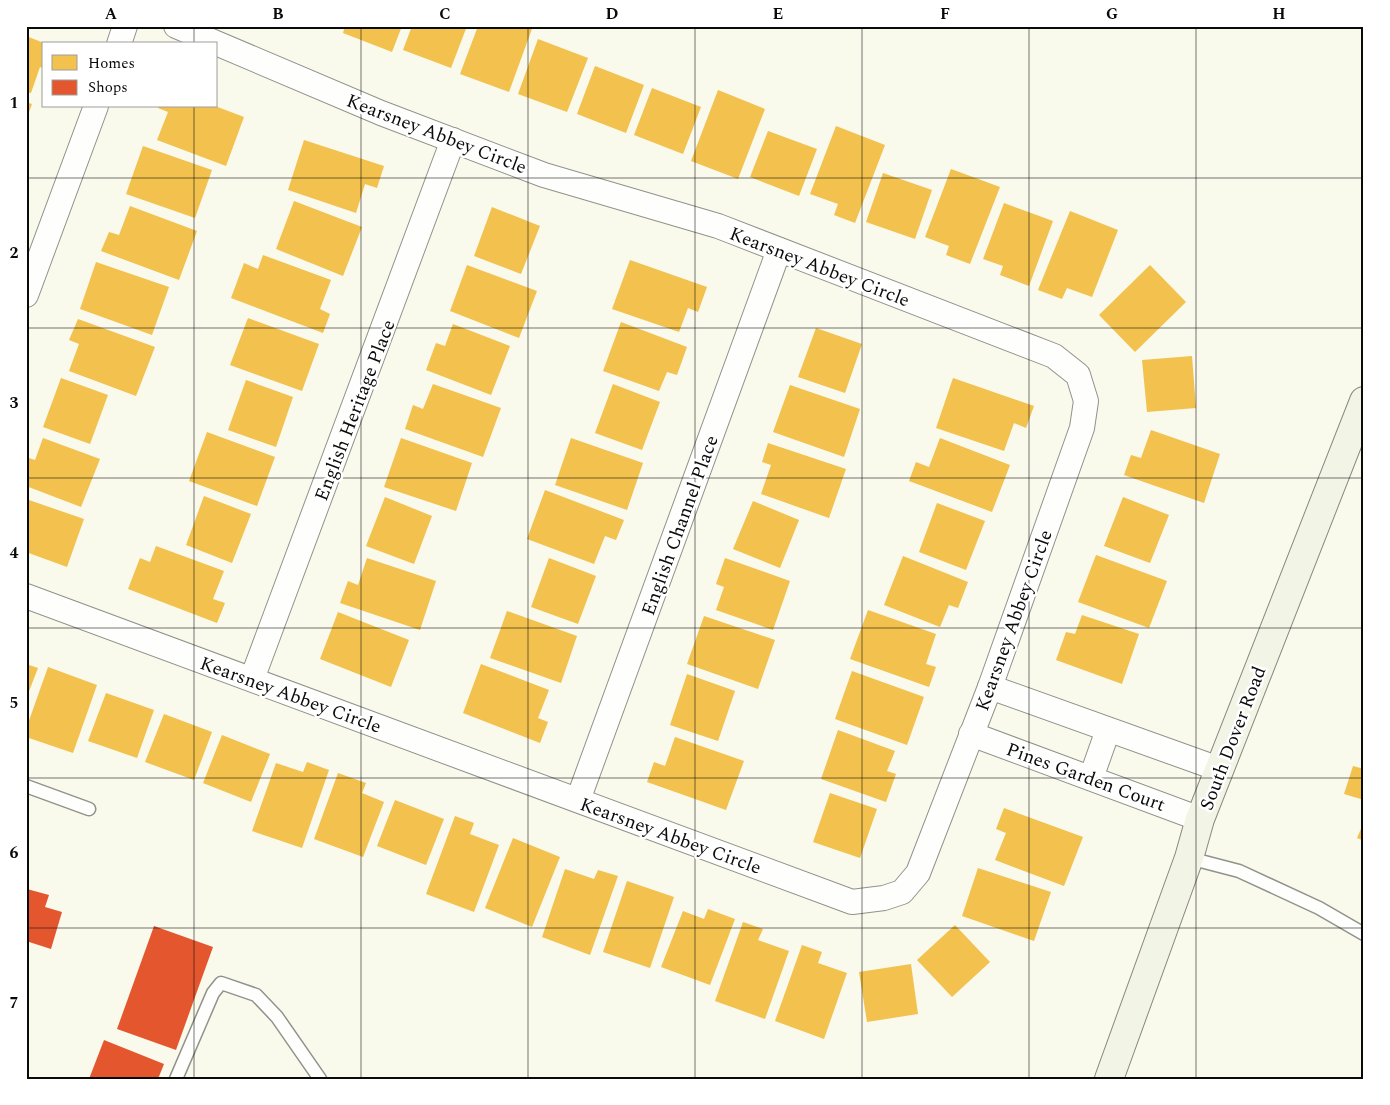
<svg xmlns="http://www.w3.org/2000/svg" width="1390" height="1105" viewBox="0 0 1390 1105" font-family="Spectral,serif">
<rect width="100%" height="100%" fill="#f9f9ec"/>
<!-- homes -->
<g fill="#f2c14e">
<polygon points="345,26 402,26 392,52 343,33"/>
<polygon points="412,26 467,26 451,68 403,50"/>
<polygon points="478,26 533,26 509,92 460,74"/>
<polygon points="26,36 44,43 44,69 40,67 31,93 26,92"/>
<polygon points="538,39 588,58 567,112 518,94"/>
<polygon points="595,66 644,85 626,133 577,114"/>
<polygon points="652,88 701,107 683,154 634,135"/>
<polygon points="718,90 765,109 738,179 691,161"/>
<polygon points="26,102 32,104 26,120"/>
<polygon points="159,106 215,106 244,117 226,166 157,140 168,112 158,108"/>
<polygon points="836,126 885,145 855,223 834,215 838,204 810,194"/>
<polygon points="768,131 817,149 799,196 750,177"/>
<polygon points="304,140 384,166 377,188 365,184 356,213 288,190"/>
<polygon points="143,146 212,170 195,218 126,194"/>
<polygon points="951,169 1000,187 970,264 946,255 949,246 925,237"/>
<polygon points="883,173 932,190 915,239 866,222"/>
<polygon points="294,201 362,227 343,276 276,249"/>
<polygon points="1004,203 1053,221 1029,286 1000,275 1003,266 983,259"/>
<polygon points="130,206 197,231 179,280 101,251 109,232 119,235"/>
<polygon points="492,207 540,226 521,274 474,256"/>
<polygon points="1070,211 1118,230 1092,297 1067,288 1062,299 1038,290"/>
<polygon points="263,255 331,280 320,309 330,314 323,333 231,298 244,263 258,269"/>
<polygon points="630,260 707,287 698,312 688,308 679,332 612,309"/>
<polygon points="96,262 169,287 152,335 80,309"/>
<polygon points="467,265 537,291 519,338 450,311"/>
<polygon points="1150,265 1186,302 1135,352 1099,315"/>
<polygon points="248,318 319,344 302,391 230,365"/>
<polygon points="78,319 155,347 136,396 69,371 79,344 69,340"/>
<polygon points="621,322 687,347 677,375 667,372 659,391 603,371"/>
<polygon points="453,324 510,346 491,395 426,370 436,343 445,346"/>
<polygon points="816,328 862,344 845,393 798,377"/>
<polygon points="1192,356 1196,408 1147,412 1142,360"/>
<polygon points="61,378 108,395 90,444 43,427"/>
<polygon points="953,378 1034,406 1026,428 1014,423 1004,451 936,428"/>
<polygon points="246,380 293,397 276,447 228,430"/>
<polygon points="433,384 501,408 483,457 405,429 413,405 423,409"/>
<polygon points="613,384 660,402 642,450 595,433"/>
<polygon points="790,385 860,409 844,457 773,432"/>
<polygon points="1151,430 1220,454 1204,503 1124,475 1131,455 1141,458"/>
<polygon points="207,432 275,457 257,506 189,481"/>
<polygon points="43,438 100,459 81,507 26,486 26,457 35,460"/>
<polygon points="401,438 472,463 456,511 384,487"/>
<polygon points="571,438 643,463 627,510 555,485"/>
<polygon points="940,438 1010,465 992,512 909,481 916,462 929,467"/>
<polygon points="768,443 846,469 829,518 761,494 771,465 762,462"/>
<polygon points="545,490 624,520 616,540 605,536 594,564 527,539"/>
<polygon points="204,496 251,514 232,563 186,545"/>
<polygon points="385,497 432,516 414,564 366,546"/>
<polygon points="1123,497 1169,515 1150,563 1104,546"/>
<polygon points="26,499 84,519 67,567 26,552"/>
<polygon points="753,501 799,520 780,568 733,549"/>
<polygon points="937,503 985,521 966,570 919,552"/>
<polygon points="156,546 224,571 213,599 225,603 217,623 128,589 140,558 150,562"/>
<polygon points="1096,555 1167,581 1149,628 1078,602"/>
<polygon points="903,556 968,582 958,608 949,605 940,627 884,605"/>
<polygon points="367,558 436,581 420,630 340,603 348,581 358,585"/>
<polygon points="549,558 596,576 578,624 531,607"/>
<polygon points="725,558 790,581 773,630 716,610 724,587 716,584"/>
<polygon points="868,610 936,634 926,664 936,667 929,687 850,659"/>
<polygon points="507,611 577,636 561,683 490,658"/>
<polygon points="338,612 409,640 391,687 320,659"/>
<polygon points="1082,615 1139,634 1122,684 1056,660 1066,632 1075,634"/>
<polygon points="704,616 775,640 758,689 687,664"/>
<polygon points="26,664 38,668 26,699"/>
<polygon points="481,664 549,690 538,718 548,722 540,743 463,713"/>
<polygon points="48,667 97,685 73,753 26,737 26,729"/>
<polygon points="852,671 924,697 907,745 835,719"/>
<polygon points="687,674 735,691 718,741 670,725"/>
<polygon points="106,693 154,710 137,758 88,741"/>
<polygon points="164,714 212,732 194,780 145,762"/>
<polygon points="838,730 895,751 887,771 896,774 886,802 821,779"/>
<polygon points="222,735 270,754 251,802 203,783"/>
<polygon points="675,737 744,761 726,810 647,782 654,762 665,766"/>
<polygon points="307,762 329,770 302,848 252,831 276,763 303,772"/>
<polygon points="1353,766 1364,769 1364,800 1344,794"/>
<polygon points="338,773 366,783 362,793 384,802 363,857 314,839"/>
<polygon points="830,793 877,809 860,858 813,842"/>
<polygon points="395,800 444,819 426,865 377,846"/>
<polygon points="1004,808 1083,837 1064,886 995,860 1006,833 996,829"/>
<polygon points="455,816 474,823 470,834 499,845 474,912 426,894"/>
<polygon points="1364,822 1364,845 1362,840 1357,838"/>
<polygon points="513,838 560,857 532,927 485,908"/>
<polygon points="978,868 1051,892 1034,941 962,916"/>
<polygon points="565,869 594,879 598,870 618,876 590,955 542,937"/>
<polygon points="627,881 674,897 650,968 603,952"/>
<polygon points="708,909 735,919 710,985 661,967 683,911 704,919"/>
<polygon points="743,922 763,929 758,940 789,951 765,1019 715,1001"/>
<polygon points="955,925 990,962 952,997 917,960"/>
<polygon points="802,945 822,952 818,963 847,973 824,1039 775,1021"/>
<polygon points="911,964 918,1014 867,1022 859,972"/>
</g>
<!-- shops -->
<g fill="#e4572e">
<polygon points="27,889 49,895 45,907 62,912 51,949 26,941"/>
<polygon points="154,926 213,947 176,1050 117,1029"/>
<polygon points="104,1040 164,1064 158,1079 89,1079"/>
</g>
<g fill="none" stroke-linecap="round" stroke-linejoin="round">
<defs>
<g id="lane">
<polyline points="26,786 89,809"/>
<polyline points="1189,858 1239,871 1319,908 1364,934"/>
<polyline points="176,1079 213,993 221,983 256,995 277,1017 320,1079"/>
</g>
<g id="street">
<polyline points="119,44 125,26"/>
<polyline points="26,295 96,106"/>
<polyline points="26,596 852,902 884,898 902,892 918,873 990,687 1082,428 1086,401 1078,375 1054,356 718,226 544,175 381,113 176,26"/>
<polyline points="252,679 453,140"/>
<polyline points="990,687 1219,769"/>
<polyline points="971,734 1200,819"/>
<polyline points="1091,778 1108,730"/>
<polyline points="578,800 779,250"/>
</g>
<polyline id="secondary" points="1109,1079 1189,858 1200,819 1364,401"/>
</defs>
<!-- lane casing -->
<use href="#lane" stroke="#92928c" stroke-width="15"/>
<!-- street casing -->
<use href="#street" stroke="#92928c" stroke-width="26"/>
<!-- secondary casing -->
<use href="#secondary" stroke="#888882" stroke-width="30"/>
<!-- lane -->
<use href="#lane" stroke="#fefefc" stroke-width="12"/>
<!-- street -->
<use href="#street" stroke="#fefefc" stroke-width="24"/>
<!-- secondary -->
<use href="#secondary" stroke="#f2f4e6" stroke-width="28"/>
</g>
<!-- grid -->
<path fill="none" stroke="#0a0a0a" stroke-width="1" stroke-opacity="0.55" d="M194,26V44M361,26V1079M528,26V1079M695,26V1079M862,26V1079M1029,26V1079M1196,26V1079M194,106V1079M26,178H1364M26,328H1364M26,478H1364M26,628H1364M26,778H1364M26,928H1364"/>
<g text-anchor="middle" stroke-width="5" stroke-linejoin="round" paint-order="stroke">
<!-- street labels -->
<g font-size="19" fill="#0a0a0a" stroke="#fff">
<text transform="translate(437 133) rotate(21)" y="7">Kearsney Abbey Circle</text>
<text transform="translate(820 266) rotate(21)" y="7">Kearsney Abbey Circle</text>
<text transform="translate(354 410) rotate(-69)" y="7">English Heritage Place</text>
<text transform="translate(679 525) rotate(-70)" y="7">English Channel Place</text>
<text transform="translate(1013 620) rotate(-70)" y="7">Kearsney Abbey Circle</text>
<text transform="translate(291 694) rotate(20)" y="7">Kearsney Abbey Circle</text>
<text transform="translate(1232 738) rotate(-69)" y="7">South Dover Road</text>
<text transform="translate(1086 776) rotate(20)" y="7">Pines Garden Court</text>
<text transform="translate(671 835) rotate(20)" y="7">Kearsney Abbey Circle</text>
</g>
</g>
<!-- border -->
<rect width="1390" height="1105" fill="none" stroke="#ffffff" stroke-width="55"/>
<!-- legend -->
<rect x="42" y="42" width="175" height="65" fill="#ffffff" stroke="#9d9d9d"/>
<rect x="52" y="55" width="25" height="15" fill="#f2c14e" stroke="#9d9d9d"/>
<text x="88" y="68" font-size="15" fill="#0a0a0a">Homes</text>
<rect x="52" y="80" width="25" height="15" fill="#e4572e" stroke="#9d9d9d"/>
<text x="88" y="92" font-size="15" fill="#0a0a0a">Shops</text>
<rect x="28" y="28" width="1334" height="1050" fill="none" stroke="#0a0a0a" stroke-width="2"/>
<g font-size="16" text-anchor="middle" font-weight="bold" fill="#0a0a0a">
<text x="111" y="19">A</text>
<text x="278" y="19">B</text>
<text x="445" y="19">C</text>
<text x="612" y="19">D</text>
<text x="778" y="19">E</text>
<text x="945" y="19">F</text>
<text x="1112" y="19">G</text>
<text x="1279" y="19">H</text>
<text x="14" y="108">1</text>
<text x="14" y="258">2</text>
<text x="14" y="408">3</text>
<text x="14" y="558">4</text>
<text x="14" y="708">5</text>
<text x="14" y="858">6</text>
<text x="14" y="1008">7</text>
</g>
</svg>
